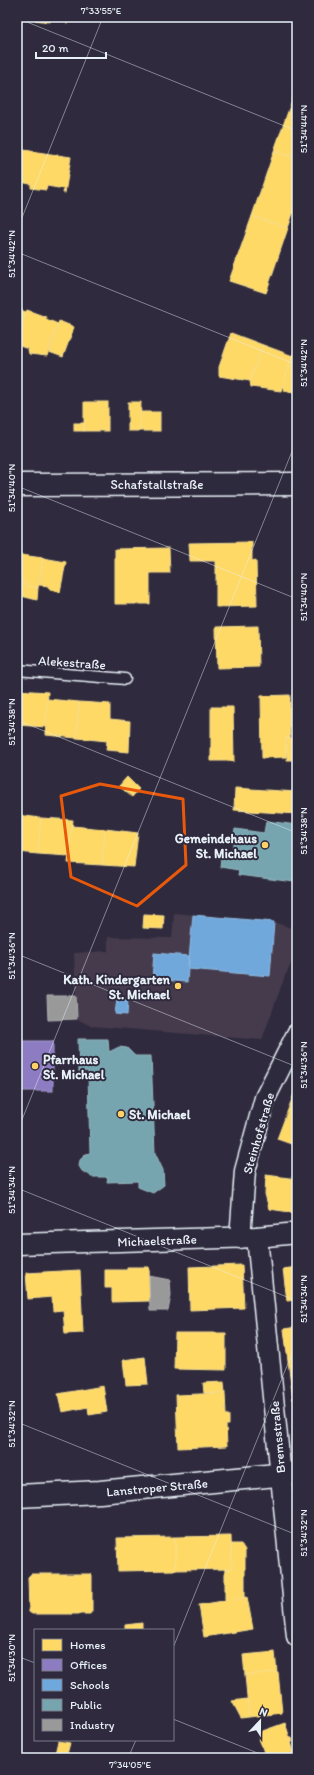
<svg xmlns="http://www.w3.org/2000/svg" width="314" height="1775" viewBox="0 0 314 1775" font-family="Itim,sans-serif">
<rect width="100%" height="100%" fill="#2f2a3d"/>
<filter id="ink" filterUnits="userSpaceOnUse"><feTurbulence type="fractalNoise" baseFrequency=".025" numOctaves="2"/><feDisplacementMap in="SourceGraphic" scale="8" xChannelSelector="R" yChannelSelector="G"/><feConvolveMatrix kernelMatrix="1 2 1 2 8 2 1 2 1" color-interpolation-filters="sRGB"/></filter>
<g filter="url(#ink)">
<!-- built -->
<polygon fill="#443a4d" points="174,913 274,922 297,930 297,953 285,976 262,1040 91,1026 77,1019 74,953 108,951 108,937 172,938"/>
<!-- homes -->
<g fill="#ffd966" stroke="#f8e092">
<polygon points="35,17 69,17 68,23 67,24 67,20 50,18 50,22 35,20"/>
<polygon points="297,86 297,159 274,151"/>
<polygon points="17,149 71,157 65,193 63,193 64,189 47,186 46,190 31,188 31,184 19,182 19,186 17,186"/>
<polygon points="274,151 297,159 297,202 288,228 252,216"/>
<polygon points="252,216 288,228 266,293 229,281"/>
<polygon points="17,309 26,312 17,339"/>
<polygon points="27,310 46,317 46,319 58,324 47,356 29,354 28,349 17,345 17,339"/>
<polygon points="59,321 74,327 63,357 49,352"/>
<polygon points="231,333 263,345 250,381 219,376 219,367"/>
<polygon points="263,345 293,356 281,391 251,387 250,381"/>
<polygon points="295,349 297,349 297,393 284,390 283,385"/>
<rect x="84" y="402" width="24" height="29"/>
<polygon points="128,402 141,402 140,431 128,431"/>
<rect x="140" y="412" width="20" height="19"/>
<rect x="74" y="423" width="10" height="8"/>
<polygon points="252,542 252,561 256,560 257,606 216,607 216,561 190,561 189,543"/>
<polygon points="169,548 170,573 150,573 150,604 115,604 115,549"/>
<polygon points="21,555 43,558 38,588 26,586 25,582 17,580"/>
<polygon points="43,558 66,562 60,592 50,590 48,586 39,585"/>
<polygon points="17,580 25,582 26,586 38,588 37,600 17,595"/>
<polygon points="258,626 259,667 217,668 216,627"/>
<polygon points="17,690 48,692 46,727 17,725"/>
<polygon points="290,695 290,738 286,738 286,757 262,758 261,696"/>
<polygon points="47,699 79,702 77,738 46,735"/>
<polygon points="79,702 110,704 110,719 130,721 129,752 106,750 107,741 77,738"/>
<polygon points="211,707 233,707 234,761 211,761"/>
<polygon points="286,738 297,738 297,760 287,760"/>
<polygon points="127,777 139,789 132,797 119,786"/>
<polygon points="235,788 297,792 297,814 234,810"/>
<polygon points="17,815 41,818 38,854 17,852"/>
<polygon points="41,818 73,820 69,856 38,854"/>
<polygon points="72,826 105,829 102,865 68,863"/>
<polygon points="105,829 138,833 134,867 102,865"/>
<polygon points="144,914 164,915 163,929 143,928"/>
<polygon points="295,1091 297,1092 297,1146 277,1139"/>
<polygon points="266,1175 297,1179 297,1213 269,1209 265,1194"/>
<polygon points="242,1265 244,1308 190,1310 189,1267"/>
<polygon points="127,1267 149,1267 150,1301 112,1302 112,1288 105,1288 105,1270 127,1270"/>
<polygon points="297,1267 297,1300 287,1301 283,1269"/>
<polygon points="80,1270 83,1333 65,1334 63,1310 53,1311 52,1297 28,1299 26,1273"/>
<polygon points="297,1327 297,1400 293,1400 284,1329"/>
<polygon points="175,1333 226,1333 226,1370 174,1369"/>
<polygon points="145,1357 148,1384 126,1385 123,1360"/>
<polygon points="224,1382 225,1393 204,1393 203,1383"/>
<polygon points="103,1386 107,1412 89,1415 88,1407 62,1412 58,1394"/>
<polygon points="225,1393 226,1415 229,1415 229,1425 226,1425 227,1446 178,1448 176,1395"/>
<polygon points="231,1536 232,1569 175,1570 175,1537"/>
<polygon points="175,1537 175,1570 118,1571 117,1538"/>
<polygon points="231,1544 241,1544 245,1550 245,1597 225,1601 225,1569 232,1569"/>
<polygon points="31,1574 90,1574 92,1576 92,1611 90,1614 32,1614 29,1612 28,1577"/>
<polygon points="247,1597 253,1629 204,1637 199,1605"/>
<polygon points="142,1623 142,1630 125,1630 125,1625"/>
<polygon points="275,1652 277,1673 245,1675 243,1655"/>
<polygon points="278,1672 282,1713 249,1717 245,1675"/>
<polygon points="247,1699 249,1717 241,1718 232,1701"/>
<polygon points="285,1723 290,1738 292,1738 293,1742 291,1742 295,1755 285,1758 266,1758 257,1733"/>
<polygon points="58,1741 70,1743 66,1758 54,1758"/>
</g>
<!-- offices -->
<rect fill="#8e7cc3" stroke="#a99fd3" x="17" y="1041" width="36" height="50"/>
<!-- schools -->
<g fill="#6fa8dc" stroke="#93bee4">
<polygon points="193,915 274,922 270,976 188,969"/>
<polygon points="154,953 189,956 187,982 152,979"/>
<polygon points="117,999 128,1000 127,1015 115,1014"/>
</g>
<!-- public -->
<g fill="#76a5af" stroke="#98bcc5">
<polygon points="266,821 297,825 297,870 295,882 238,875 239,870 220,867 221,858 231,859 235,829 264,833"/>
<polygon points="78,1039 108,1039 109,1052 119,1047 127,1048 135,1056 151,1056 155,1153 163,1170 164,1185 153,1193 138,1187 138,1181 107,1182 108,1177 91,1177 90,1175 82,1171 79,1166 80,1160 86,1154 90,1153 88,1074 88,1071 79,1072"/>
</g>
<!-- industry -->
<g fill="#999" stroke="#b1b3b6">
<polygon points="47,996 76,996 77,1019 48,1020"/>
<polygon points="149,1276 170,1280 171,1295 168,1311 150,1311"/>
</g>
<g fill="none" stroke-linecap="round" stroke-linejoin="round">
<defs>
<polyline id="service" points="17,670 125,679"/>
<g id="minor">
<polyline points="257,1237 297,1636"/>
<polyline points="240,1238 245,1171 265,1098 297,1034"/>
<polyline points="17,1244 257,1237 297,1233"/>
</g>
<g id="tertiary">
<polyline points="17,485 297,484"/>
<polyline points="17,1496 100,1492 297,1473"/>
</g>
</defs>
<!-- service casing -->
<use href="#service" stroke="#e8f1f8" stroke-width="13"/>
<!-- minor casing -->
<use href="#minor" stroke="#e8f1f8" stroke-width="23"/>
<!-- tertiary casing -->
<use href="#tertiary" stroke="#e8f1f8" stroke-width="25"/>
<!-- service -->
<use href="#service" stroke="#2f2a3d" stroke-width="10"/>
<!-- minor -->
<use href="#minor" stroke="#2f2a3d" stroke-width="20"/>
<!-- tertiary -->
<use href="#tertiary" stroke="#2f2a3d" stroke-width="22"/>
</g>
</g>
<!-- marked area -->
<path fill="none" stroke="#e8590c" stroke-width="3" stroke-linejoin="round" d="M100,784L183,799L186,865L137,906L71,877L61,796Z"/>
<!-- ticks -->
<path fill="none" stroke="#e8f1f8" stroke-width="1" stroke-opacity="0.45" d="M17,18L297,131M17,230L103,17M17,252L297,365M17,486L297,599M17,720L297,833M17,954L297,1067M17,1132L297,439M17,1188L297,1301M17,1422L297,1535M173,1648L297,1341M17,1656L35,1663M173,1719L270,1758M128,1758L136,1740"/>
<!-- markers -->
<g fill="#ffd166" stroke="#2f2a3d" stroke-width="1.5">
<circle cx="265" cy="845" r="4"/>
<circle cx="178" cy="986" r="4"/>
<circle cx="35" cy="1066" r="4"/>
<circle cx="121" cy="1114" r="4"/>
</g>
<g text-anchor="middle" stroke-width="4" stroke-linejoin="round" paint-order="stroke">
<!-- street labels -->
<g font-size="13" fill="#e8f1f8" stroke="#2f2a3d">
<text x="157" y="489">Schafstallstraße</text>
<text transform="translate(72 662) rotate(4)" y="5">Alekestraße</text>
<text transform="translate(258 1133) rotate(-74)" y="5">Steinhofstraße</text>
<text transform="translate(157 1240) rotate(-2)" y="5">Michaelstraße</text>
<text transform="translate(277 1437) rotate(-95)" y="5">Bremsstraße</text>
<text transform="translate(157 1487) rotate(-5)" y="5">Lanstroper Straße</text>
</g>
<!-- poi labels -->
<g font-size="13" font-weight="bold" fill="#e8f1f8" stroke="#2f2a3d" text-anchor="end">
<text x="257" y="843">Gemeindehaus<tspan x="257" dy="15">St. Michael</tspan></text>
<text x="170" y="984">Kath. Kindergarten<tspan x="170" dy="15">St. Michael</tspan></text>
<text x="43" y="1064" text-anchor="start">Pfarrhaus<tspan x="43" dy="15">St. Michael</tspan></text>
<text x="129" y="1119" text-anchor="start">St. Michael</text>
</g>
</g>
<!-- margin -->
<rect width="314" height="1775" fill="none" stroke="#2f2a3d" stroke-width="44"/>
<!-- legend -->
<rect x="34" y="1629" width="140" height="112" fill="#2f2a3d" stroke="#797a88"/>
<rect x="42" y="1639" width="20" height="12" fill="#ffd966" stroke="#797a88"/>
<text x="70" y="1649" font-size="12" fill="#e8f1f8">Homes</text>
<rect x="42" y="1659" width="20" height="12" fill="#8e7cc3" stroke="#797a88"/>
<text x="70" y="1669" font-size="12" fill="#e8f1f8">Offices</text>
<rect x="42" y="1679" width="20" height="12" fill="#6fa8dc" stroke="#797a88"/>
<text x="70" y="1689" font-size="12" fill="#e8f1f8">Schools</text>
<rect x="42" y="1699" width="20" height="12" fill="#76a5af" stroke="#797a88"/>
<text x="70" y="1709" font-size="12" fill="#e8f1f8">Public</text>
<rect x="42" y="1719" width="20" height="12" fill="#999999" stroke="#797a88"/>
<text x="70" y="1729" font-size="12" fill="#e8f1f8">Industry</text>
<!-- north arrow -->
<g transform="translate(260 1721) rotate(22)" stroke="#2f2a3d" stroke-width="3" paint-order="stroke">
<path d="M0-3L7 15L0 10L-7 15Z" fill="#e8f1f8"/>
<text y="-6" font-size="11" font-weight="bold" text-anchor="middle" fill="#e8f1f8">N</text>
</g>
<!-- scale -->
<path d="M36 52v6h70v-6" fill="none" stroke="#e8f1f8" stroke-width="2"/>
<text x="42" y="52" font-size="12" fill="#e8f1f8" stroke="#2f2a3d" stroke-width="3" paint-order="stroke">20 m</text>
<rect x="22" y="22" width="270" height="1731" fill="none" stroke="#e8f1f8" stroke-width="1.5"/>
<g font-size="10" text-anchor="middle" fill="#e8f1f8">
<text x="101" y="14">7°33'55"E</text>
<text transform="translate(303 129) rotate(-90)" y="4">51°34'44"N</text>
<text transform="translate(11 254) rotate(-90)" y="4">51°34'42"N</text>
<text transform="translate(303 363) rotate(-90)" y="4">51°34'42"N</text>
<text transform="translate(11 488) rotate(-90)" y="4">51°34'40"N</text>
<text transform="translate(303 597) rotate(-90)" y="4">51°34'40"N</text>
<text transform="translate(11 722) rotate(-90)" y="4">51°34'38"N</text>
<text transform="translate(303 831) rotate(-90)" y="4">51°34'38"N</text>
<text transform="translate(11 956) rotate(-90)" y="4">51°34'36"N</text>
<text transform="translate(303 1065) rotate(-90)" y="4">51°34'36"N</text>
<text transform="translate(11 1190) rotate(-90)" y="4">51°34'34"N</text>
<text transform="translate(303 1299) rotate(-90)" y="4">51°34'34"N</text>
<text transform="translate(11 1424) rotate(-90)" y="4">51°34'32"N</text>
<text transform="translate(303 1533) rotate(-90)" y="4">51°34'32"N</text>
<text transform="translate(11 1658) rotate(-90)" y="4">51°34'30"N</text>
<text x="130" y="1768">7°34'05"E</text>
</g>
</svg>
